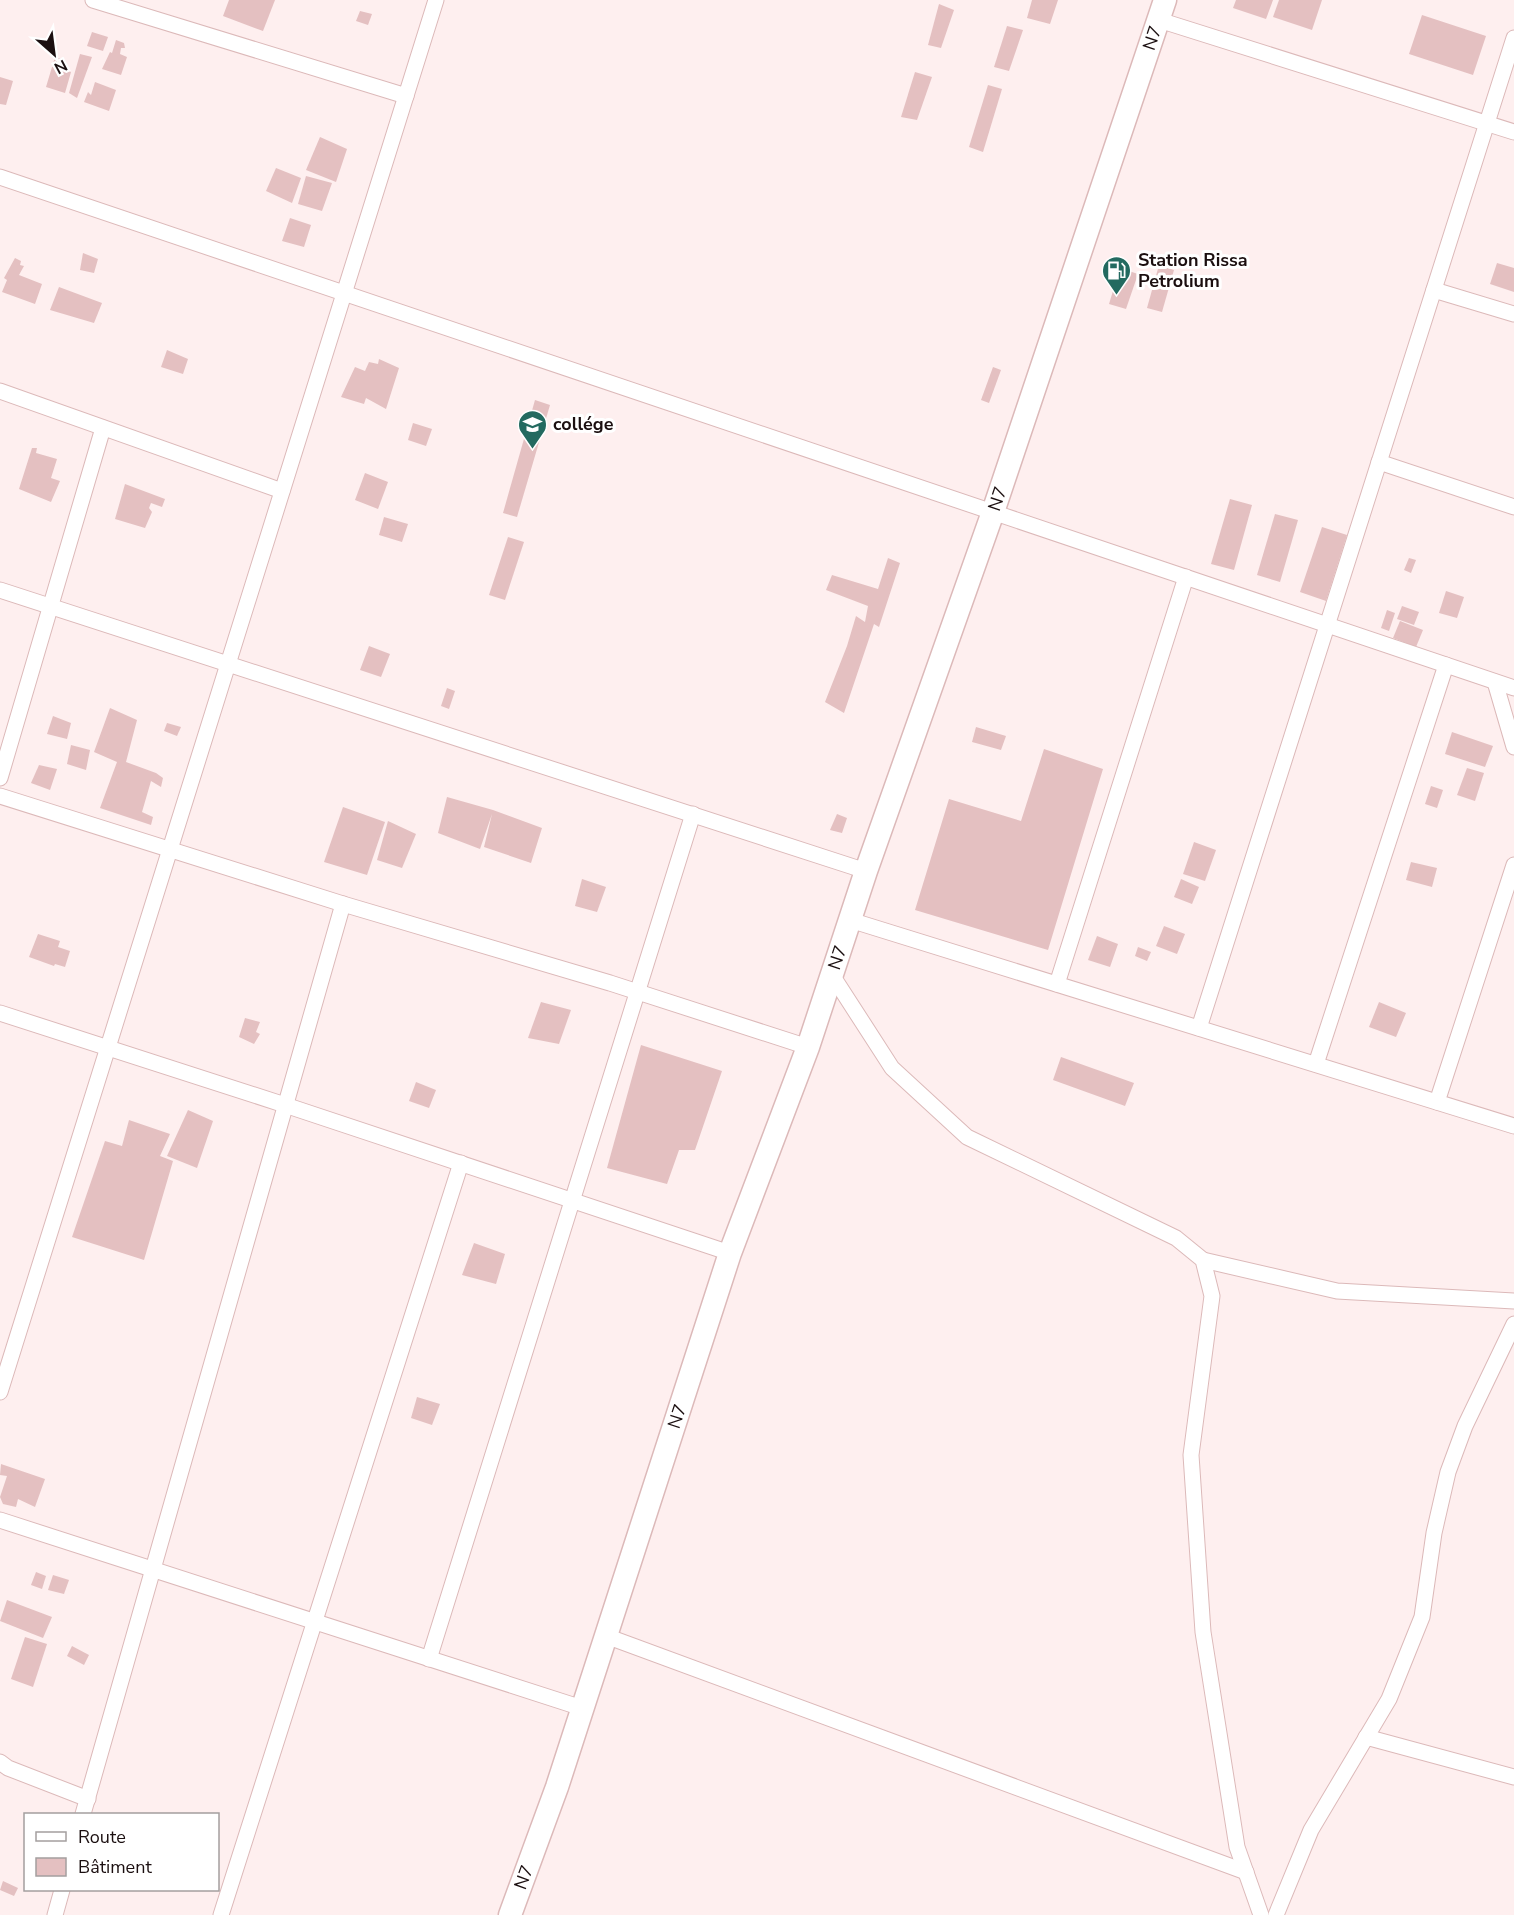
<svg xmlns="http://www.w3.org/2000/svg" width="1514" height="1915" viewBox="0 0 1514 1915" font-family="'Nunito Sans',sans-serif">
<rect width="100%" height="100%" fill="#feefef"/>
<!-- building -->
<g fill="#e4c0c1">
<polygon points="229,0 275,0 263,31 223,16"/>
<polygon points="1032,0 1058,0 1050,24 1027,18"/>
<polygon points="1236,0 1273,0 1266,19 1233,8"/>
<polygon points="1279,0 1322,0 1312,30 1273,17"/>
<polygon points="939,4 954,10 941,48 928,45"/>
<polygon points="360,11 372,14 368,25 356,21"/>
<polygon points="1422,15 1486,36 1473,75 1409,54"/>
<polygon points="1007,26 1023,30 1009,71 994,67"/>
<polygon points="92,32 108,37 103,51 87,46"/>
<polygon points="116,40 124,43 125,48 121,48 120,54 127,57 121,75 102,69 110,52 112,53"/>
<polygon points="80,54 92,57 77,98 69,93"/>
<polygon points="55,57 65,60 63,69 71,72 65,93 46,87"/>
<polygon points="915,72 932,77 917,120 901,117"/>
<polygon points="0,77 13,81 6,105 0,104"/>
<polygon points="95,82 116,90 109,111 84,102 88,92 91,95"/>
<polygon points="988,85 1002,89 983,152 969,147"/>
<polygon points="320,137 347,149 336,182 306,170"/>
<polygon points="276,168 301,178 292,203 266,191"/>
<polygon points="306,176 332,183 322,211 298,204"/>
<polygon points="290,218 311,225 304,247 282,241"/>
<polygon points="83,253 98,259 94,273 80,270"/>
<polygon points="15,258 21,261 20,265 24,266 19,275 42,284 35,304 2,292 7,280 4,278"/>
<polygon points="1497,263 1514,268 1514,292 1490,284"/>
<polygon points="1159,265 1174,270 1162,312 1147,308"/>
<polygon points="1120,268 1138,274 1126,309 1109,304"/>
<polygon points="59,287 102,303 94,323 50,310"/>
<polygon points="167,350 188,359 183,374 161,367"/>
<polygon points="379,359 399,368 386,409 366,398 364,404 341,397 355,367 365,371 369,362 378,364"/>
<polygon points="993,367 1001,370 989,403 981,400"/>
<polygon points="535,400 550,405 517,517 503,513"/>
<polygon points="413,423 432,429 426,446 408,440"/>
<polygon points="32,448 37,448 36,453 57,459 51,478 60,481 51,502 19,489"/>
<polygon points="365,473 388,482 378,509 355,500"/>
<polygon points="125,484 165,499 162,507 151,503 149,508 152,512 145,528 115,519"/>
<polygon points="1230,499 1252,505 1234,570 1211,564"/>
<polygon points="1275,514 1298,520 1280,582 1257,575"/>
<polygon points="384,517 408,524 402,542 379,535"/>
<polygon points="1322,527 1347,535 1326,601 1300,592"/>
<polygon points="508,537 524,542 505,600 489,595"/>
<polygon points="888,558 900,563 879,627 874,624 844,713 825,702 847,646 856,616 865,622 868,606 826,590 832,575 878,589"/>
<polygon points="1409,558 1416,560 1411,573 1404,570"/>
<polygon points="1446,591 1464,597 1457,618 1439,613"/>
<polygon points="1402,606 1419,612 1414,625 1397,619"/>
<polygon points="1387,610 1395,613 1389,631 1381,628"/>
<polygon points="1400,621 1423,630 1416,647 1393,638"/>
<polygon points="369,646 390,654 381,677 360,670"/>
<polygon points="447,688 455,691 449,709 441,706"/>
<polygon points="110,708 137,720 126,762 156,773 163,778 161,787 151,781 142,812 153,817 151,825 100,808 117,762 94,752"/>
<polygon points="53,716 71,723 67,739 47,734"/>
<polygon points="167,723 181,727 177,736 164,731"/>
<polygon points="976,727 1006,736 1001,750 972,742"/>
<polygon points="1452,732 1493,746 1485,767 1445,754"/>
<polygon points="71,745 90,750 86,770 67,764"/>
<polygon points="1044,749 1103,769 1048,950 915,910 949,799 1021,821"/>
<polygon points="39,765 57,769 50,790 31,783"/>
<polygon points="1467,768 1484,773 1475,801 1457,795"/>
<polygon points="1431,786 1443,790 1437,808 1425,804"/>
<polygon points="447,797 493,810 542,828 531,863 484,847 492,814 480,849 438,833"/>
<polygon points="343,807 385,822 367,875 324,862"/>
<polygon points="837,814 847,818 842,833 830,830"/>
<polygon points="388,821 416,834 402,868 377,860"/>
<polygon points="1194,842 1216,850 1205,881 1183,874"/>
<polygon points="1411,862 1437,868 1432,887 1406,880"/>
<polygon points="582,879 606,887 597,912 575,906"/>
<polygon points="1181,879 1199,887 1192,904 1174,897"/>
<polygon points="1164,926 1185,934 1177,954 1156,946"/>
<polygon points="38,934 60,941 58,947 70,951 65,967 55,964 54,966 29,957"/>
<polygon points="1097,936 1118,944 1110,967 1088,960"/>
<polygon points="1138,947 1151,952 1147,961 1135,956"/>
<polygon points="541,1002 571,1010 559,1044 528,1038"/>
<polygon points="1379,1002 1406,1013 1396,1037 1369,1027"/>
<polygon points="245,1018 260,1022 256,1032 260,1034 254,1044 239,1037"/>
<polygon points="641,1045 722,1071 695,1150 679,1150 667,1184 607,1168"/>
<polygon points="1061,1057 1134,1083 1125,1106 1053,1080"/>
<polygon points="416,1082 436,1090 429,1108 409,1101"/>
<polygon points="188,1110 213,1121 197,1168 167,1156"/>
<polygon points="129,1120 170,1134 160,1156 173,1161 144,1260 72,1237 105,1141 122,1146"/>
<polygon points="474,1243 505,1254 496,1284 462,1275"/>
<polygon points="417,1397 440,1404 432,1425 411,1418"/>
<polygon points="1,1464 45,1479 35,1507 18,1499 16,1507 3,1504 0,1497 7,1476 0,1475"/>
<polygon points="36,1572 46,1576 42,1589 31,1585"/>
<polygon points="53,1575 69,1580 64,1594 48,1590"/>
<polygon points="7,1600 52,1617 43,1638 0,1621"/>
<polygon points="25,1637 47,1644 33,1687 11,1679"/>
<polygon points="72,1646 89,1655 84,1665 67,1656"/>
<polygon points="3,1881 18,1888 14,1896 0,1890"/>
</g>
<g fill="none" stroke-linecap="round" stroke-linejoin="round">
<defs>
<g id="minor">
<polyline points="93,0 406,96"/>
<polyline points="1159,20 1514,132"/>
<polyline points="0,177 1514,688"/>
<polyline points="1434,290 1514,314"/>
<polyline points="0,391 282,491"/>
<polyline points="1379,462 1514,507"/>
<polyline points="0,590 866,871"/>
<polyline points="1495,682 1514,747"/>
<polyline points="0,778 103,428"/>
<polyline points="0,796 343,904 610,983 808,1047"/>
<polyline points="850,920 1514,1126"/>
<polyline points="832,975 892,1068 967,1137 1176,1238 1203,1260 1212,1296 1191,1455 1203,1632 1237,1847 1261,1915"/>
<polyline points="1057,984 1186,577"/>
<polyline points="0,1013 285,1105 730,1253"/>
<polyline points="1199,1028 1514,38"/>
<polyline points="1316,1064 1446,665"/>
<polyline points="1437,1102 1514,865"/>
<polyline points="1203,1260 1337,1291 1514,1301"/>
<polyline points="0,1392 436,0"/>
<polyline points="0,1520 582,1708"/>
<polyline points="606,1636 1246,1872"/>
<polyline points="429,1659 693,814"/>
<polyline points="1366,1737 1514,1777"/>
<polyline points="0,1762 8,1768 88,1799"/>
<polyline points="83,1814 343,904"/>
<polyline points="55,1915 62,1890"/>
<polyline points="221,1915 461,1163"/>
<polyline points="1276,1915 1311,1830 1389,1699 1422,1617 1434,1533 1448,1472 1465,1426 1514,1324"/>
</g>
<g id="primary">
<path id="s1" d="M510,1915L557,1787L730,1253L808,1047L866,871L993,512L1165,0"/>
</g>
</defs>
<!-- minor casing -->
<use href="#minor" stroke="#dcb9b9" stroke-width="17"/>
<!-- primary casing -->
<use href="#primary" stroke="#dcb9b9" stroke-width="25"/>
<!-- minor -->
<use href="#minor" stroke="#fff" stroke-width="15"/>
<!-- primary -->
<use href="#primary" stroke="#fff" stroke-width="22"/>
</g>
<!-- icons -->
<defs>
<symbol id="fuel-pin" viewBox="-11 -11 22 30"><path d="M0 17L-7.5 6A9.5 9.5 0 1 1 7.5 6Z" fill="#236a60" stroke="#fff"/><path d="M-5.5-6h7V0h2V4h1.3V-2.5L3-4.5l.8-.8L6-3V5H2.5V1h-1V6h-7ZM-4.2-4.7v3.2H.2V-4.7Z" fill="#fff"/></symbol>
<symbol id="school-pin" viewBox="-11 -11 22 30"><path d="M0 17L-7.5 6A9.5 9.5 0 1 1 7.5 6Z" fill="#236a60" stroke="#fff"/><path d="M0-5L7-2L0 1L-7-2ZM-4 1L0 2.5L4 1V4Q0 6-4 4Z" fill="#fff"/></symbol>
</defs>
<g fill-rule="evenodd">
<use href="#fuel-pin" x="1100" y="254" width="33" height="45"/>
<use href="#school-pin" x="516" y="408" width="33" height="45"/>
</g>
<g text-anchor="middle" stroke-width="6" stroke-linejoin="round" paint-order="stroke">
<!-- street labels -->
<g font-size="18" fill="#1b0f10" stroke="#fff">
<text dy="6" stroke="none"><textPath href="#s1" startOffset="1984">N7</textPath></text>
<text dy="6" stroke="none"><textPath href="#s1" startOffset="1498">N7</textPath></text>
<text dy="6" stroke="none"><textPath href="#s1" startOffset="1012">N7</textPath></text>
<text dy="6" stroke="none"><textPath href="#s1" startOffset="526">N7</textPath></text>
<text dy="6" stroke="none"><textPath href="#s1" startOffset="40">N7</textPath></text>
</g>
<!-- poi labels -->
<g font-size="18" font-weight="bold" fill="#1b0f10" stroke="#fff" text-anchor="start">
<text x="1138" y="266">Station Rissa<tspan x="1138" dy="21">Petrolium</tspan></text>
<text x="553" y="430">collége</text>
</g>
</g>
<!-- legend -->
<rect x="24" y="1813" width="195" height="78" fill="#ffffff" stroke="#a49f9f" stroke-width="1.5"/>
<rect x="36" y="1832" width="30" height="9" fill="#ffffff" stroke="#a49f9f" stroke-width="1.5"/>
<text x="78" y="1843" font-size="18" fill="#1b0f10">Route</text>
<rect x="36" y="1858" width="30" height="18" fill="#e4c0c1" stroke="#a49f9f" stroke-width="1.5"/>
<text x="78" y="1873" font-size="18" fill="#1b0f10">Bâtiment</text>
<!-- north arrow -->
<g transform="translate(54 54) rotate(152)" stroke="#ffffff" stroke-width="4.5" paint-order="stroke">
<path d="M0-4.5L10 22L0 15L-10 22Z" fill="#1b0f10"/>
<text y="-9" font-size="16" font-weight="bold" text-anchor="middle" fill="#1b0f10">N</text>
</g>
</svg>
